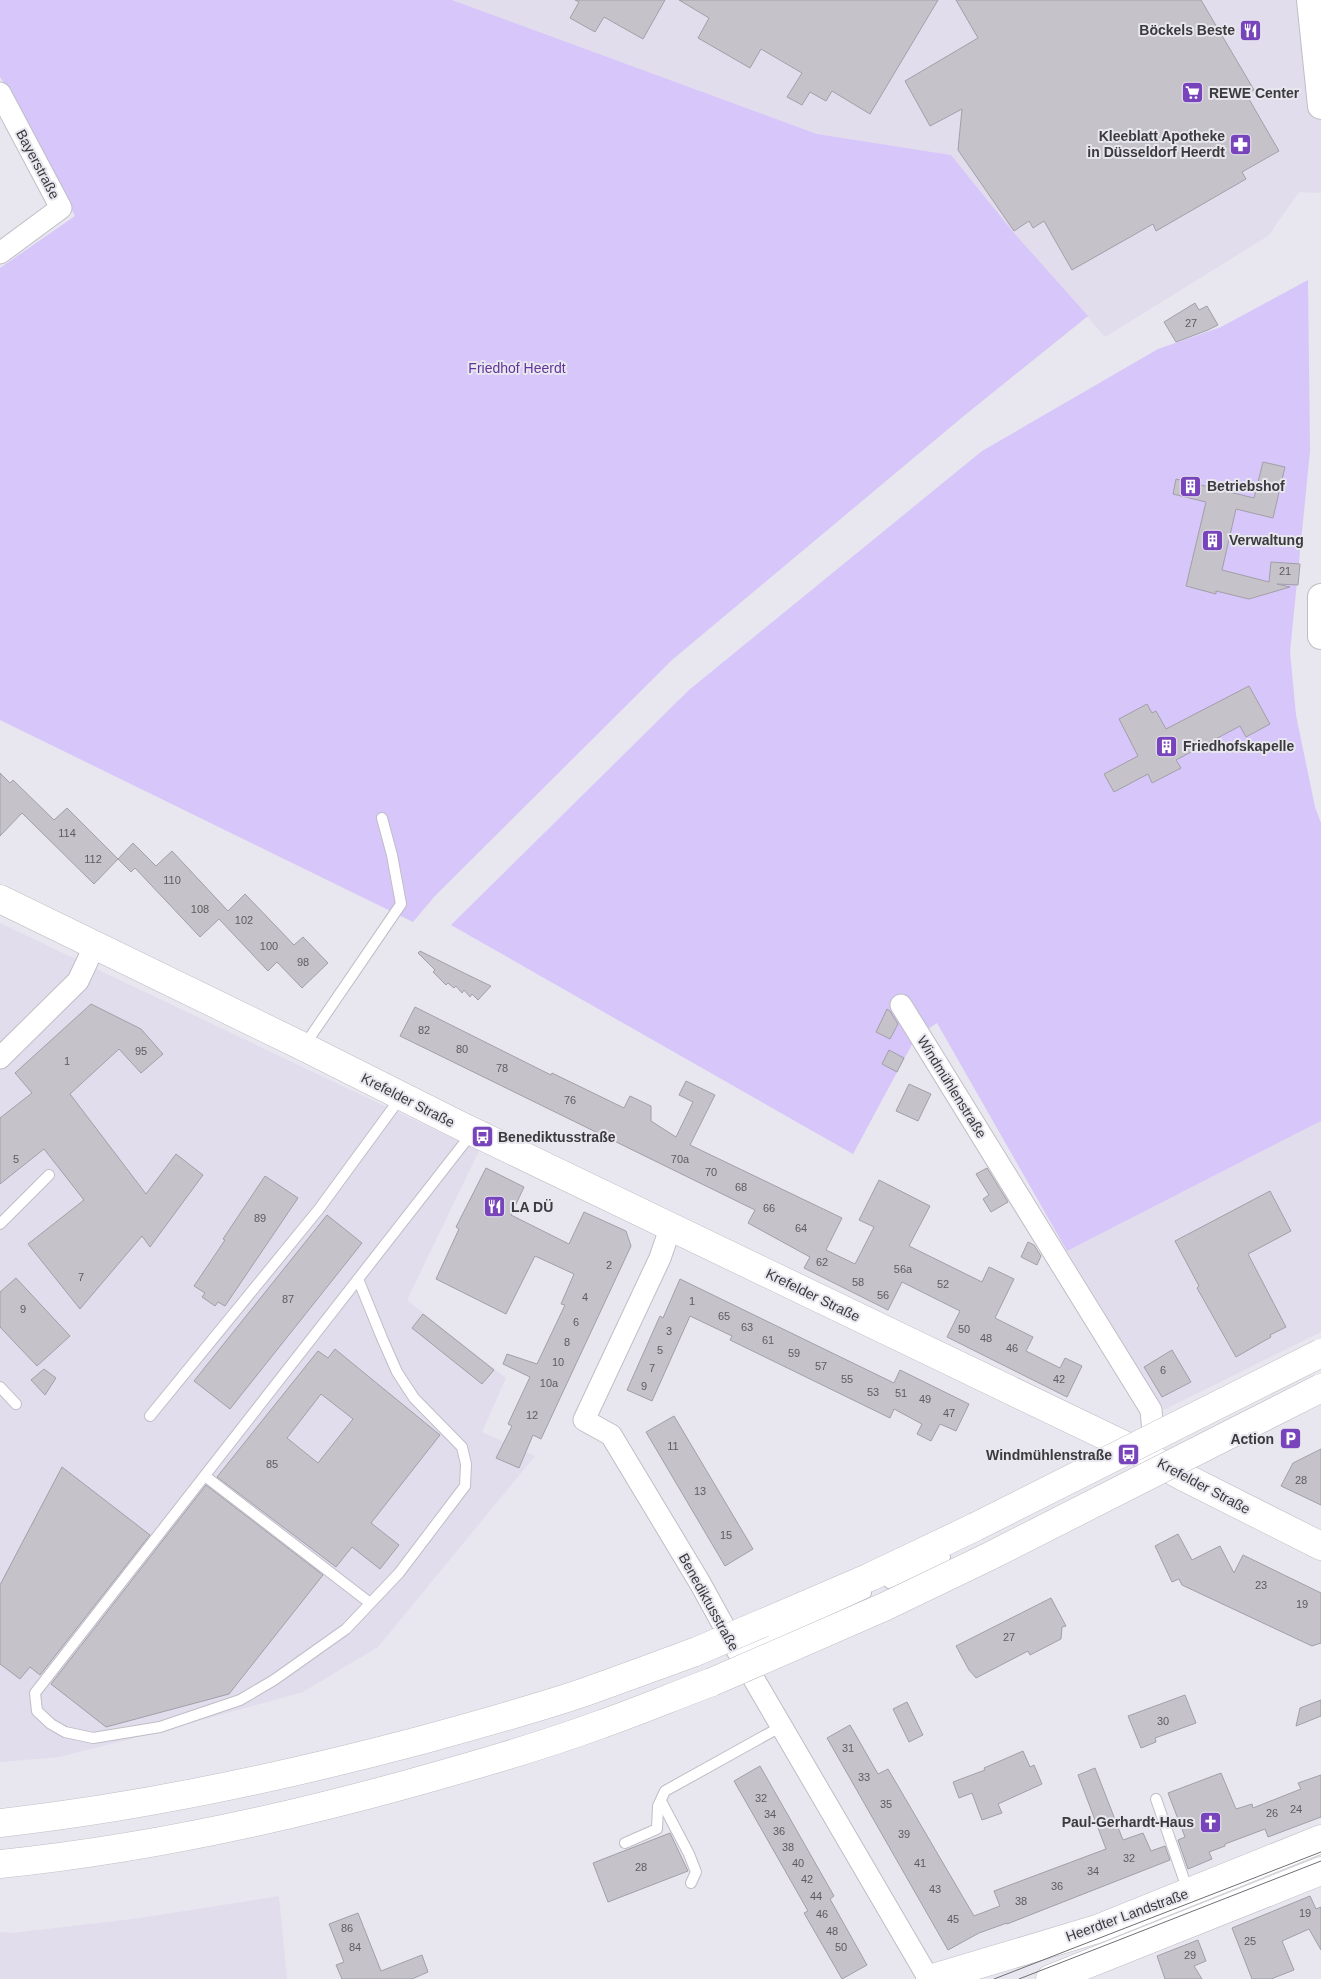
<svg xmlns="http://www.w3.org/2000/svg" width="1321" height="1979" viewBox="0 0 1321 1979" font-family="Arial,sans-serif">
<rect width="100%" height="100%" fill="#e8e6ee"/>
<!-- built -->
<g fill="#e2dded">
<polygon points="452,0 1321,0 1321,193 1299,192 1268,236 1105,337 1014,233 951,155 817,134"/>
<polygon points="0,923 479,1151 407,1300 506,1378 482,1432 535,1456 378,1647 303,1692 155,1733 59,1757 0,1762"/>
<polygon points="1321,1121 1321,1332 1164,1410 1067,1251"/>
<polygon points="279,1896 287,1979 0,1979 0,1932 13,1933 140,1918"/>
</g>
<!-- green -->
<g fill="#d7c6fa">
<polygon points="0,0 452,0 817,134 951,155 1014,233 1088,316 965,415 672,660 434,897 413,922 0,720 0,268 75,216 20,108 0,77"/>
<polygon points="1308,280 1310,451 1290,652 1296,715 1315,807 1321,823 1321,1121 1067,1251 937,1023 916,1037 853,1154 451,925 689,690 982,451 1158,349 1221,327"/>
</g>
<!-- building -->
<g fill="#c5c2ca" stroke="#a19fa7" fill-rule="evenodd">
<polygon points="575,0 665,0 643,39 604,17 595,32 570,18 579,2"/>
<polygon points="679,0 938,0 870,114 832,91 826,101 810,92 802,105 787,97 802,73 761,49 750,68 698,38 709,18"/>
<polygon points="956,0 1201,0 1254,90 1246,94 1279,151 1242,172 1246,179 1156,231 1153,224 1072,270 1044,221 1033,228 1029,221 1014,231 958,150 962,109 930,126 905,81 978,38"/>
<polygon points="1195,303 1199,310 1207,306 1218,325 1208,330 1176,342 1164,322"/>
<polygon points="1263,462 1285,467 1273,518 1236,509 1222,570 1269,582 1271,562 1300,564 1298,585 1277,584 1290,587 1249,599 1216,591 1216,594 1186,586 1206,502 1173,494 1176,479 1254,498"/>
<polygon points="1249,686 1270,724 1246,737 1240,726 1176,760 1181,768 1152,783 1148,774 1114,792 1104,774 1138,756 1119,719 1147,704 1152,713 1156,711 1166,729"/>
<polygon points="0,773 10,783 13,780 54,820 67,808 118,859 94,884 22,813 0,836"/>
<polygon points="133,843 156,866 172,851 228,911 245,894 294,945 303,937 328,963 302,988 277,962 268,971 219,919 200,937 135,868 131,872 118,859"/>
<polygon points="420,951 466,974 491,986 478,1000 472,994 470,997 464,990 462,993 456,986 454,988 448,983 446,985 433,972 435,970 418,953"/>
<polygon points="91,1004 141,1029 163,1054 141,1073 119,1049 70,1094 146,1194 176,1154 203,1175 150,1247 142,1236 80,1309 28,1244 84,1200 44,1149 0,1184 0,1118 32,1093 15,1073"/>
<polygon points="415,1007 551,1075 552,1073 624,1108 630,1096 651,1106 651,1121 676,1137 693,1102 679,1095 686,1081 715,1095 690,1145 842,1218 826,1250 855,1264 874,1227 859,1220 879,1180 930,1206 909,1246 982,1282 989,1267 1014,1279 995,1318 1033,1337 1026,1351 1060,1368 1065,1358 1082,1366 1067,1397 947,1337 960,1311 902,1282 888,1310 804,1268 810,1257 748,1223 755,1210 400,1036"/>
<polygon points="887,1009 890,1011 898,1024 890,1039 876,1032"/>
<polygon points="889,1050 904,1058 897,1072 882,1064"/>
<polygon points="909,1084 931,1094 918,1121 896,1111"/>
<polygon points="486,1168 524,1187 511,1215 569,1244 584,1212 626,1231 631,1246 541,1439 533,1435 519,1468 496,1458 512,1426 508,1424 530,1377 503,1364 507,1354 537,1364 565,1305 561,1304 574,1274 535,1256 506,1314 436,1279 459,1229 456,1227"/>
<polygon points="987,1168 1008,1202 991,1212 983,1199 989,1195 976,1174"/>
<polygon points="265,1176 298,1198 225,1306 218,1302 215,1306 202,1297 205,1293 194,1286 225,1240 223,1239"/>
<polygon points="1270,1191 1291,1231 1248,1254 1286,1327 1270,1335 1271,1337 1236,1357 1197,1288 1199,1286 1175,1241"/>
<polygon points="327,1215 362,1243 230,1409 194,1381"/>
<polygon points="1028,1242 1034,1245 1041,1256 1037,1265 1021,1257"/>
<polygon points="16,1278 70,1336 37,1366 0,1327 0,1292"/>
<polygon points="680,1279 894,1383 900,1370 969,1404 956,1431 940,1424 931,1441 917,1434 922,1424 894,1409 890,1418 730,1340 732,1336 690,1316 652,1401 627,1390 660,1316 663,1318"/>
<polygon points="423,1314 494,1370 482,1384 412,1328"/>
<path d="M335,1349L440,1435L371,1523L399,1545L380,1569L352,1547L336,1567L217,1477L318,1351L328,1358ZM321,1394L353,1419L318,1463L287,1438Z"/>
<polygon points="1172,1350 1191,1382 1162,1397 1144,1367"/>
<polygon points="44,1369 56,1378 45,1395 31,1380"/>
<polygon points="674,1416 753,1549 725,1566 646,1432"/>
<polygon points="1321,1449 1321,1505 1281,1486 1293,1463"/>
<polygon points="62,1467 150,1535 40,1675 30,1667 20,1679 0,1664 0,1585"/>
<polygon points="206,1485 323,1575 229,1694 106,1727 51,1684"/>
<polygon points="1178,1534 1192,1560 1220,1546 1234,1573 1243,1555 1321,1593 1321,1643 1312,1646 1182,1585 1179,1579 1172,1582 1155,1546"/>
<polygon points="1051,1598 1066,1626 1062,1627 1061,1639 1030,1655 1028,1651 976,1678 969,1670 956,1646"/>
<polygon points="1185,1695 1196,1723 1155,1738 1156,1742 1141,1748 1128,1716"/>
<polygon points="1321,1700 1321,1716 1296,1726 1300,1708"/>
<polygon points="907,1702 923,1735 909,1742 893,1709"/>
<polygon points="850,1725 878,1774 888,1769 974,1916 1000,1906 994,1891 1106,1849 1078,1775 1095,1768 1123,1840 1143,1833 1151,1851 1165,1846 1170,1860 1007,1924 1007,1923 979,1933 948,1950 827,1738"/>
<polygon points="1023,1751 1030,1767 1034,1765 1042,1784 998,1804 1002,1813 982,1820 972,1793 959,1798 953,1782 985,1770 984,1768"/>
<polygon points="760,1766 834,1896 830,1899 867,1965 842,1979 804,1913 808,1911 734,1781"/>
<polygon points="1221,1773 1236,1809 1252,1804 1253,1808 1301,1789 1298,1783 1321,1775 1321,1817 1268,1837 1265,1829 1225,1844 1225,1846 1209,1852 1212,1859 1188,1869 1178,1840 1185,1837 1168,1793"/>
<polygon points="670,1833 688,1871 608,1902 593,1863"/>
<polygon points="1310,1896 1316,1909 1321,1907 1321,1950 1309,1929 1282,1941 1294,1970 1271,1979 1252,1979 1232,1928"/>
<polygon points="358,1913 381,1971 422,1955 428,1972 412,1979 342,1979 336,1965 344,1962 329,1924"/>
<polygon points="1198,1940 1206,1961 1194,1966 1202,1979 1165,1979 1157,1956"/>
</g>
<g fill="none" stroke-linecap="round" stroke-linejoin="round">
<defs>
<g id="service">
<polyline points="304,1046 401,904 392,855 382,818"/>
<polyline points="0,1224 49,1175"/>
<polyline points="358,1279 382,1338 397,1372 414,1398 462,1447 466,1464 465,1486 399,1573 346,1629 274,1680 240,1700 160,1727 93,1738 65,1732 51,1724 37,1711 35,1693 472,1133"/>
<polyline points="0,1387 16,1404"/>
<polyline points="150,1416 319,1209 401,1097"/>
<polyline points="205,1476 370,1603"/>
<polyline points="889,1583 945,1557"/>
<polyline points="738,1652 866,1593"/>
<polyline points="1156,1799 1188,1891"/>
<polyline points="661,1801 689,1854 696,1872 691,1883"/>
<polyline points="625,1843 657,1829 658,1806 665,1791 782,1726"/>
</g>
<g id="minor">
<polyline points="0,93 61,208 0,253"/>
<polyline points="901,1005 1151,1410 1153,1433 1146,1450"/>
<polyline points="0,1058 78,981 95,945"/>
<polyline points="671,1226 660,1258 584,1420 611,1435 700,1583 738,1652 929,1979"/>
</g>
<g id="tertiary">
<polyline points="1310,0 1321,106"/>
<polyline points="1321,597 1321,636"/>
</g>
<g id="secondary">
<polyline points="0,899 304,1047 459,1125 1145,1455 1184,1477 1321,1546"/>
<polyline points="930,1979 1097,1929 1321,1839"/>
<polyline points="1050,1979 1321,1871"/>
</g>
<g id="trunk">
<polyline points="763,1623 870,1577 975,1527"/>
<path d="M0,1823C143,1807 283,1777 422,1740C477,1725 532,1710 585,1692C622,1679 659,1665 695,1652"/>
<path d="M0,1864C138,1850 274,1821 408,1784C472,1766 536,1748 599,1725C637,1712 674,1696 712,1682"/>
</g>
</defs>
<!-- service casing -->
<use href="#service" stroke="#c0bdc6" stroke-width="12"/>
<!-- minor casing -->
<use href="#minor" stroke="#c0bdc6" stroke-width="23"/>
<!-- tertiary casing -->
<use href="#tertiary" stroke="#c0bdc6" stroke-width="28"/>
<!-- secondary casing -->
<use href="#secondary" stroke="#c0bdc6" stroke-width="29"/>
<!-- trunk casing -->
<use href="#trunk" stroke="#c0bdc6" stroke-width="29"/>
<!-- service -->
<use href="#service" stroke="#fff" stroke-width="10"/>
<!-- minor -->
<use href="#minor" stroke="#fff" stroke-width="21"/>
<!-- tertiary -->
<use href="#tertiary" stroke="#fff" stroke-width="26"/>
<!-- secondary -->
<use href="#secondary" stroke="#fff" stroke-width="28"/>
<!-- trunk -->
<use href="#trunk" stroke="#fff" stroke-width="28"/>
<!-- tram -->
<g stroke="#706e73" stroke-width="1">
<polyline points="994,1979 1321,1852"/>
<polyline points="1019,1979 1321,1861"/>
</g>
<defs>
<g id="trunk-bridge">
<polyline points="975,1527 1321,1353"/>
<polyline points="695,1652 763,1623"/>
<polyline points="712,1682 884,1607 990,1556 1321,1388"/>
</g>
</defs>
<!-- trunk-bridge casing -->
<use href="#trunk-bridge" stroke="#c0bdc6" stroke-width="29" stroke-linecap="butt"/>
<!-- trunk-bridge -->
<use href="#trunk-bridge" stroke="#fff" stroke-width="28"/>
</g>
<!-- icons -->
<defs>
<symbol id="restaurant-square" viewBox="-11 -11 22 22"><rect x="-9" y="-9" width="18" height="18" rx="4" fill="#7844bb" stroke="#e8e6ee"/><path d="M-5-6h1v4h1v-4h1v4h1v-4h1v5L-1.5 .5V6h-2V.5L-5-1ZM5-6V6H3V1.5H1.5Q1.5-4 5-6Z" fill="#fff"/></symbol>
<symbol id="supermarket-square" viewBox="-11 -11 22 22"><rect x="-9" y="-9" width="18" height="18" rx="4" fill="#7844bb" stroke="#e8e6ee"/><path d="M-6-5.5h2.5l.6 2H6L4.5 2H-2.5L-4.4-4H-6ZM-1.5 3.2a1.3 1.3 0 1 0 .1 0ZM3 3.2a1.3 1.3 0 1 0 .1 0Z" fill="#fff"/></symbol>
<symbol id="pharmacy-square" viewBox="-11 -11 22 22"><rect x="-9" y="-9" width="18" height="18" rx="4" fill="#7844bb" stroke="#e8e6ee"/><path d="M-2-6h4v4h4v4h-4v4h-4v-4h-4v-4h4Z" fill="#fff"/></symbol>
<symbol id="building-square" viewBox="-11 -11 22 22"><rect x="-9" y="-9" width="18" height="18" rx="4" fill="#7844bb" stroke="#e8e6ee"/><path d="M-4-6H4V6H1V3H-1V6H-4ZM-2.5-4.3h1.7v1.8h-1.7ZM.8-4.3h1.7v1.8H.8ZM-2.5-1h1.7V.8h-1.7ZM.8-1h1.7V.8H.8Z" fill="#fff"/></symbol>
<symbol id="bus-square" viewBox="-11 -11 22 22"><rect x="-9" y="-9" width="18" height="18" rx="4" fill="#7844bb" stroke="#e8e6ee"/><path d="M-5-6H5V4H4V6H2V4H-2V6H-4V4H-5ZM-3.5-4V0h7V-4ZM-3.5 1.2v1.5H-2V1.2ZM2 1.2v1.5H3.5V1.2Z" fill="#fff"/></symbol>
<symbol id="parking-square" viewBox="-11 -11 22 22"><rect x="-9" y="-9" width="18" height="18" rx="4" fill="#7844bb" stroke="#e8e6ee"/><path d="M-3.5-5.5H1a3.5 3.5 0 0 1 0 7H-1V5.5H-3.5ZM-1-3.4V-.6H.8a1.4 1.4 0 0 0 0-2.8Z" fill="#fff"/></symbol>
<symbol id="church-square" viewBox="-11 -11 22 22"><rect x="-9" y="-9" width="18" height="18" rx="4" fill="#7844bb" stroke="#e8e6ee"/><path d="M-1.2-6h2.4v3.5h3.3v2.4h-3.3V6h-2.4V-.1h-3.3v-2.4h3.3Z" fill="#fff"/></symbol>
</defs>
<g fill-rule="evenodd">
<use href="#restaurant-square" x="1238" y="18" width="25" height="25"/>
<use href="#supermarket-square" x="1180" y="80" width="25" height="25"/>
<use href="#pharmacy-square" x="1228" y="132" width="25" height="25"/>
<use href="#building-square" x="1178" y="474" width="25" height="25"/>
<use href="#building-square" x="1200" y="528" width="25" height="25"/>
<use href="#building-square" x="1154" y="734" width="25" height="25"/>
<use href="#bus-square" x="470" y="1124" width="25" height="25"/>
<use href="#restaurant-square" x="482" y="1194" width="25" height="25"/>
<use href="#parking-square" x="1278" y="1426" width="25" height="25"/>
<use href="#bus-square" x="1116" y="1442" width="25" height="25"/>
<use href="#church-square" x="1198" y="1810" width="25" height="25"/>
</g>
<g text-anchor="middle" stroke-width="4" stroke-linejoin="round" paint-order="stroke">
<!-- number labels -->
<g font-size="11" fill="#5e5c60">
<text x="1191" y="327">27</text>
<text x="1285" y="575">21</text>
<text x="67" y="837">114</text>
<text x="93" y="863">112</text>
<text x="172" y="884">110</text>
<text x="200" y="913">108</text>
<text x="244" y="924">102</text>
<text x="269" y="950">100</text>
<text x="303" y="966">98</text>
<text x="424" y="1034">82</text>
<text x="462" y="1053">80</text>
<text x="141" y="1055">95</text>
<text x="67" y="1065">1</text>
<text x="502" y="1072">78</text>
<text x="570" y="1104">76</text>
<text x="16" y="1163">5</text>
<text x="680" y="1163">70a</text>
<text x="711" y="1176">70</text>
<text x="741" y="1191">68</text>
<text x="769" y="1212">66</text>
<text x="260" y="1222">89</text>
<text x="801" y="1232">64</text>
<text x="822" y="1266">62</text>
<text x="609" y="1269">2</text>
<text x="903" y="1273">56a</text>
<text x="81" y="1281">7</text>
<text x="858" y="1286">58</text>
<text x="943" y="1288">52</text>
<text x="883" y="1299">56</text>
<text x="585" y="1301">4</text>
<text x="288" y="1303">87</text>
<text x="692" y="1305">1</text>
<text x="23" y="1313">9</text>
<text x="724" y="1320">65</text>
<text x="576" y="1326">6</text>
<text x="747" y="1331">63</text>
<text x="964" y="1333">50</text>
<text x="669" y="1335">3</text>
<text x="986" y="1342">48</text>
<text x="768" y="1344">61</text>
<text x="567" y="1346">8</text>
<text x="1012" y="1352">46</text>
<text x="660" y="1354">5</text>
<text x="794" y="1357">59</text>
<text x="558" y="1366">10</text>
<text x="821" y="1370">57</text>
<text x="652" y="1372">7</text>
<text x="1163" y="1374">6</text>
<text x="847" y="1383">55</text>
<text x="1059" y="1383">42</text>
<text x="549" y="1387">10a</text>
<text x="644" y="1390">9</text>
<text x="873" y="1396">53</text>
<text x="901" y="1397">51</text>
<text x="925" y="1403">49</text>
<text x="949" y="1417">47</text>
<text x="532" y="1419">12</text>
<text x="673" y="1450">11</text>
<text x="272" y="1468">85</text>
<text x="1301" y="1484">28</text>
<text x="700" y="1495">13</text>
<text x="726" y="1539">15</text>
<text x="1261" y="1589">23</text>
<text x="1302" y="1608">19</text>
<text x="1009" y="1641">27</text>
<text x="1163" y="1725">30</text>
<text x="848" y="1752">31</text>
<text x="864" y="1781">33</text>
<text x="761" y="1802">32</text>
<text x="886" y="1808">35</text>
<text x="1296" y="1813">24</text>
<text x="1272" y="1817">26</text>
<text x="770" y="1818">34</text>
<text x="779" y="1835">36</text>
<text x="904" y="1838">39</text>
<text x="788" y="1851">38</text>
<text x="1129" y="1862">32</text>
<text x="798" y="1867">40</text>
<text x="920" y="1867">41</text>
<text x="641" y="1871">28</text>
<text x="1093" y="1875">34</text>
<text x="807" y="1883">42</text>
<text x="1057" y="1890">36</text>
<text x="935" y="1893">43</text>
<text x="816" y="1900">44</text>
<text x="1021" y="1905">38</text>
<text x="1305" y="1917">19</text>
<text x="822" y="1918">46</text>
<text x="953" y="1923">45</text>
<text x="347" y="1932">86</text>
<text x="832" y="1935">48</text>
<text x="1250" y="1945">25</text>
<text x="355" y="1951">84</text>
<text x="841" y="1951">50</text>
<text x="1190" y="1959">29</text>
</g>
<!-- poi labels -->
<g font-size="14" font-weight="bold" fill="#3b3a3d" stroke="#e8e6ee" text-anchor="start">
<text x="1235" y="35" text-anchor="end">Böckels Beste</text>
<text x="1209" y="98">REWE Center</text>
<text x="1225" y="141" text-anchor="end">Kleeblatt Apotheke<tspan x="1225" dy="16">in Düsseldorf Heerdt</tspan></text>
<text x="1207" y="491">Betriebshof</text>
<text x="1229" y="545">Verwaltung</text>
<text x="1183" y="751">Friedhofskapelle</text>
<text x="498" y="1142">Benediktusstraße</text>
<text x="511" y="1212">LA DÜ</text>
<text x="1274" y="1444" text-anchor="end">Action</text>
<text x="1112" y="1460" text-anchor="end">Windmühlenstraße</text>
<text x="1194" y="1827" text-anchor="end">Paul-Gerhardt-Haus</text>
</g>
<!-- street labels -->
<g font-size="14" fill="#3b3a3d" stroke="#e8e6ee">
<text transform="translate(38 164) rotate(62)" y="5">Bayerstraße</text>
<text transform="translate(952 1087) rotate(58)" y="5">Windmühlenstraße</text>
<text transform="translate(408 1100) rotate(27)" y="5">Krefelder Straße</text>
<text transform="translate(813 1295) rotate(26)" y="5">Krefelder Straße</text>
<text transform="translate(1204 1486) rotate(28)" y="5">Krefelder Straße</text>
<text transform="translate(709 1602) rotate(61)" y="5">Benediktusstraße</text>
<text transform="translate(1127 1915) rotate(-20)" y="5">Heerdter Landstraße</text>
</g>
<!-- park labels -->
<g font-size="14" fill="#62359b" stroke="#e8e6ee">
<text x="517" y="373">Friedhof Heerdt</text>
</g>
</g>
</svg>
